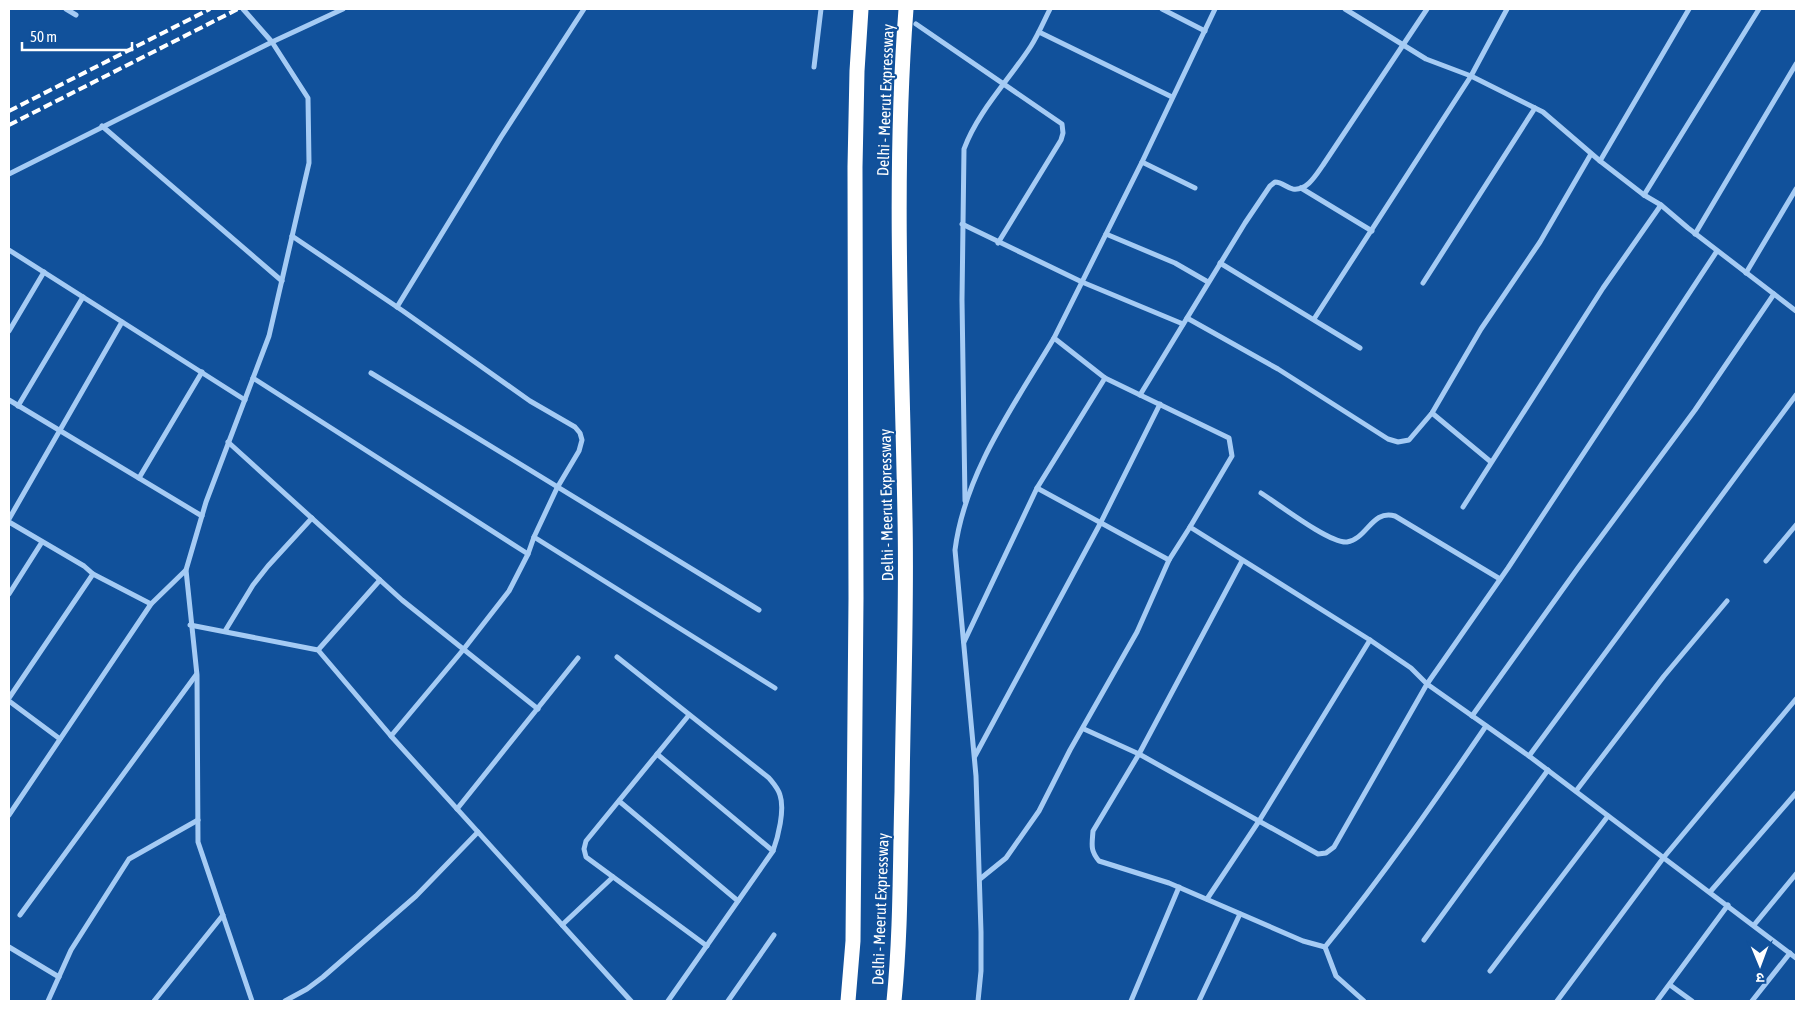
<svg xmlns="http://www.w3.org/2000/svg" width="1805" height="1010" viewBox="0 0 1805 1010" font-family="'Asap Condensed','Noto Sans Devanagari',sans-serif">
<rect width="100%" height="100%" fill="#11519b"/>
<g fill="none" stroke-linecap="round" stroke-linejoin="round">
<!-- minor -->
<g stroke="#a5cbf4" stroke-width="5">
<polyline points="66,9 76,15"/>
<polyline points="243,9 272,42 308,98 309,163 269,336 206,502 186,570 197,675 198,842 252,1001"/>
<polyline points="1162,9 1205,31"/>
<polyline points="1215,9 1142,162 1054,338 1105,378 1229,438 1232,456 1190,527 1370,640 1411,668 1427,684 1529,756 1796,958"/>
<polyline points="1345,9 1426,59 1471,76 1543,112 1600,161 1644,195 1661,205 1688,228 1796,311"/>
<polyline points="916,24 1062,124 1063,133 1061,140 998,243"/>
<polyline points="1039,32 1172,97"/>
<polyline points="814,67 821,9"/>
<polyline points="102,126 282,281"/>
<polyline points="1600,161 1689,9"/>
<polyline points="1142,162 1195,188"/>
<polyline points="9,174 272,42 343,9"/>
<polyline points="1301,188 1372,231"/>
<polyline points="1644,195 1759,9"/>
<polyline points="962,224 1082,282 1183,324"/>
<polyline points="1106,234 1175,263 1208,282"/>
<polyline points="1695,234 1796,64"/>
<polyline points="292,236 403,311 530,401 575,427 580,433 582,440 579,451 557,488 534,537 528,554 509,591 463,650 391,736"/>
<polyline points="9,250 245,400"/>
<polyline points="1220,263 1360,348"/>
<polyline points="1746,273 1796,189"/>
<polyline points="1423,283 1535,108"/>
<polyline points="397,307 501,137 584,9"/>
<polyline points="1187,318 1278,369 1388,439 1398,442 1409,440 1432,413 1481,329 1540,242 1591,154"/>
<polyline points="1314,319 1471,76 1507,9"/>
<polyline points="9,331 44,272"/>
<polyline points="371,373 759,610"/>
<polyline points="253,378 528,554"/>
<path d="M1140,395L1245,223L1270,186L1275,182C1282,182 1287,188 1293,189C1307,191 1316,175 1323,165L1427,9"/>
<polyline points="9,400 202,516"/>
<polyline points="18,406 83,297"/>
<polyline points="1432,413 1491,462"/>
<polyline points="228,442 402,600 538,709"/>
<polyline points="139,478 202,372"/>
<polyline points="1037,488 1169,560"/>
<path d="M1261,493C1277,503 1330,544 1347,542C1367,539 1372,509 1395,516L1500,579"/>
<path d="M965,501L962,300L964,149C978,111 1009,80 1031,46C1038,35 1044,21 1050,9"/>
<polyline points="1463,507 1603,288 1661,205"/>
<polyline points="9,519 122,322"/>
<polyline points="9,522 84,566 93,574 151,604 186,570"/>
<polyline points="534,537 775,688"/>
<path d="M1242,561L1139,754L1093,831C1092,845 1090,850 1099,861L1169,883L1303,941L1325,947C1383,876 1435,801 1486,726"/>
<polyline points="1766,561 1796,525"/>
<polyline points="9,594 42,542"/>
<polyline points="190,625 318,650 391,736 631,1001"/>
<polyline points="225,631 253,585 268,566 312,518"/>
<polyline points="964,642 1037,488 1105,378"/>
<polyline points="318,650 380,580"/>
<path d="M617,657L769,778C773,783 778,788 780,795C785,810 778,837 773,851L668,1001"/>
<polyline points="9,698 93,574"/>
<polyline points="9,701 60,739"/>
<polyline points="689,715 586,841 584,849 586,857 707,946"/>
<polyline points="1472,716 1578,568 1695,410 1774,294"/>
<polyline points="1084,729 1139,754 1318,854 1326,853 1334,847 1427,684 1508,568 1717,251"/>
<polyline points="657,754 773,851"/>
<polyline points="975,756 1100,524 1160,404"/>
<polyline points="1529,756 1796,395"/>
<polyline points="1576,791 1664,676 1727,601"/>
<polyline points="619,801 738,901"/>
<polyline points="457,809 578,658"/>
<polyline points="9,815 151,604"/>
<polyline points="980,879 1006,858 1039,811 1070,750 1137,632 1169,560 1190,527"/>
<polyline points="1710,892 1796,793"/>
<polyline points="1207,899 1259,821 1370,640"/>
<polyline points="20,915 196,675"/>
<polyline points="562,925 613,877"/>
<polyline points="1754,925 1796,874"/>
<polyline points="1424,940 1548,770"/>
<polyline points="9,947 59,977"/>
<polyline points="1325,947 1336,976 1364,1001"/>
<polyline points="1490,971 1608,816"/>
<polyline points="1670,985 1692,1001"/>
<polyline points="48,1001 71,950 129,859 198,820"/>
<polyline points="154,1001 223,915"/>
<polyline points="285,1001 307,989 323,977 416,896 478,832"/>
<polyline points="728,1001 774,935"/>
<path d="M978,1001L981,971V932L976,776L955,550C965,472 1015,404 1054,338"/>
<polyline points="1131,1001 1179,887"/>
<polyline points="1199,1001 1240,914"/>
<polyline points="1557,1001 1664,857 1796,699"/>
<polyline points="1657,1001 1728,905"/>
<polyline points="1752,1001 1790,953"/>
</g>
<!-- motorway -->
<g stroke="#fff" stroke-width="15">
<polyline points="848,1001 853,941 856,598 855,167 857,71 861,9"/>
<path d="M894,1001C901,932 900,862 902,792C903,701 907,609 905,518C902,349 893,177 906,9"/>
</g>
<!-- rail -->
<g stroke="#fff" stroke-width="4" stroke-dasharray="9 4" stroke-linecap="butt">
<polyline points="9,111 210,9"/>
<polyline points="9,125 238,9"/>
</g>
</g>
<g text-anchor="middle" stroke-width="4" stroke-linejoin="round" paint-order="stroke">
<!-- street labels -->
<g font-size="16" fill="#fff" stroke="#11519b">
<text transform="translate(885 100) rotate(-88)" y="6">Delhi - Meerut Expressway</text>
<text transform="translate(886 505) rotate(-91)" y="6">Delhi - Meerut Expressway</text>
<text transform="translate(880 909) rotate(-88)" y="6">Delhi - Meerut Expressway</text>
</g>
</g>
<!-- border -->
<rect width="1805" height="1010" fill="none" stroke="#ffffff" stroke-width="20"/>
<!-- north arrow -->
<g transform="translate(1760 965) rotate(179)" stroke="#11519b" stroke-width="4" paint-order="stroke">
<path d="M0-4L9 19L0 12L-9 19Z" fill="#ffffff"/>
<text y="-8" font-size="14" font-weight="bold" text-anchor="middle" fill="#ffffff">उ</text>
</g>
<!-- scale -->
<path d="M22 42v8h110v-8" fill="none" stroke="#ffffff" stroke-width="2.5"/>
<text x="30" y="42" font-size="15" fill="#ffffff" stroke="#11519b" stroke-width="4" paint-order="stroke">50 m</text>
</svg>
